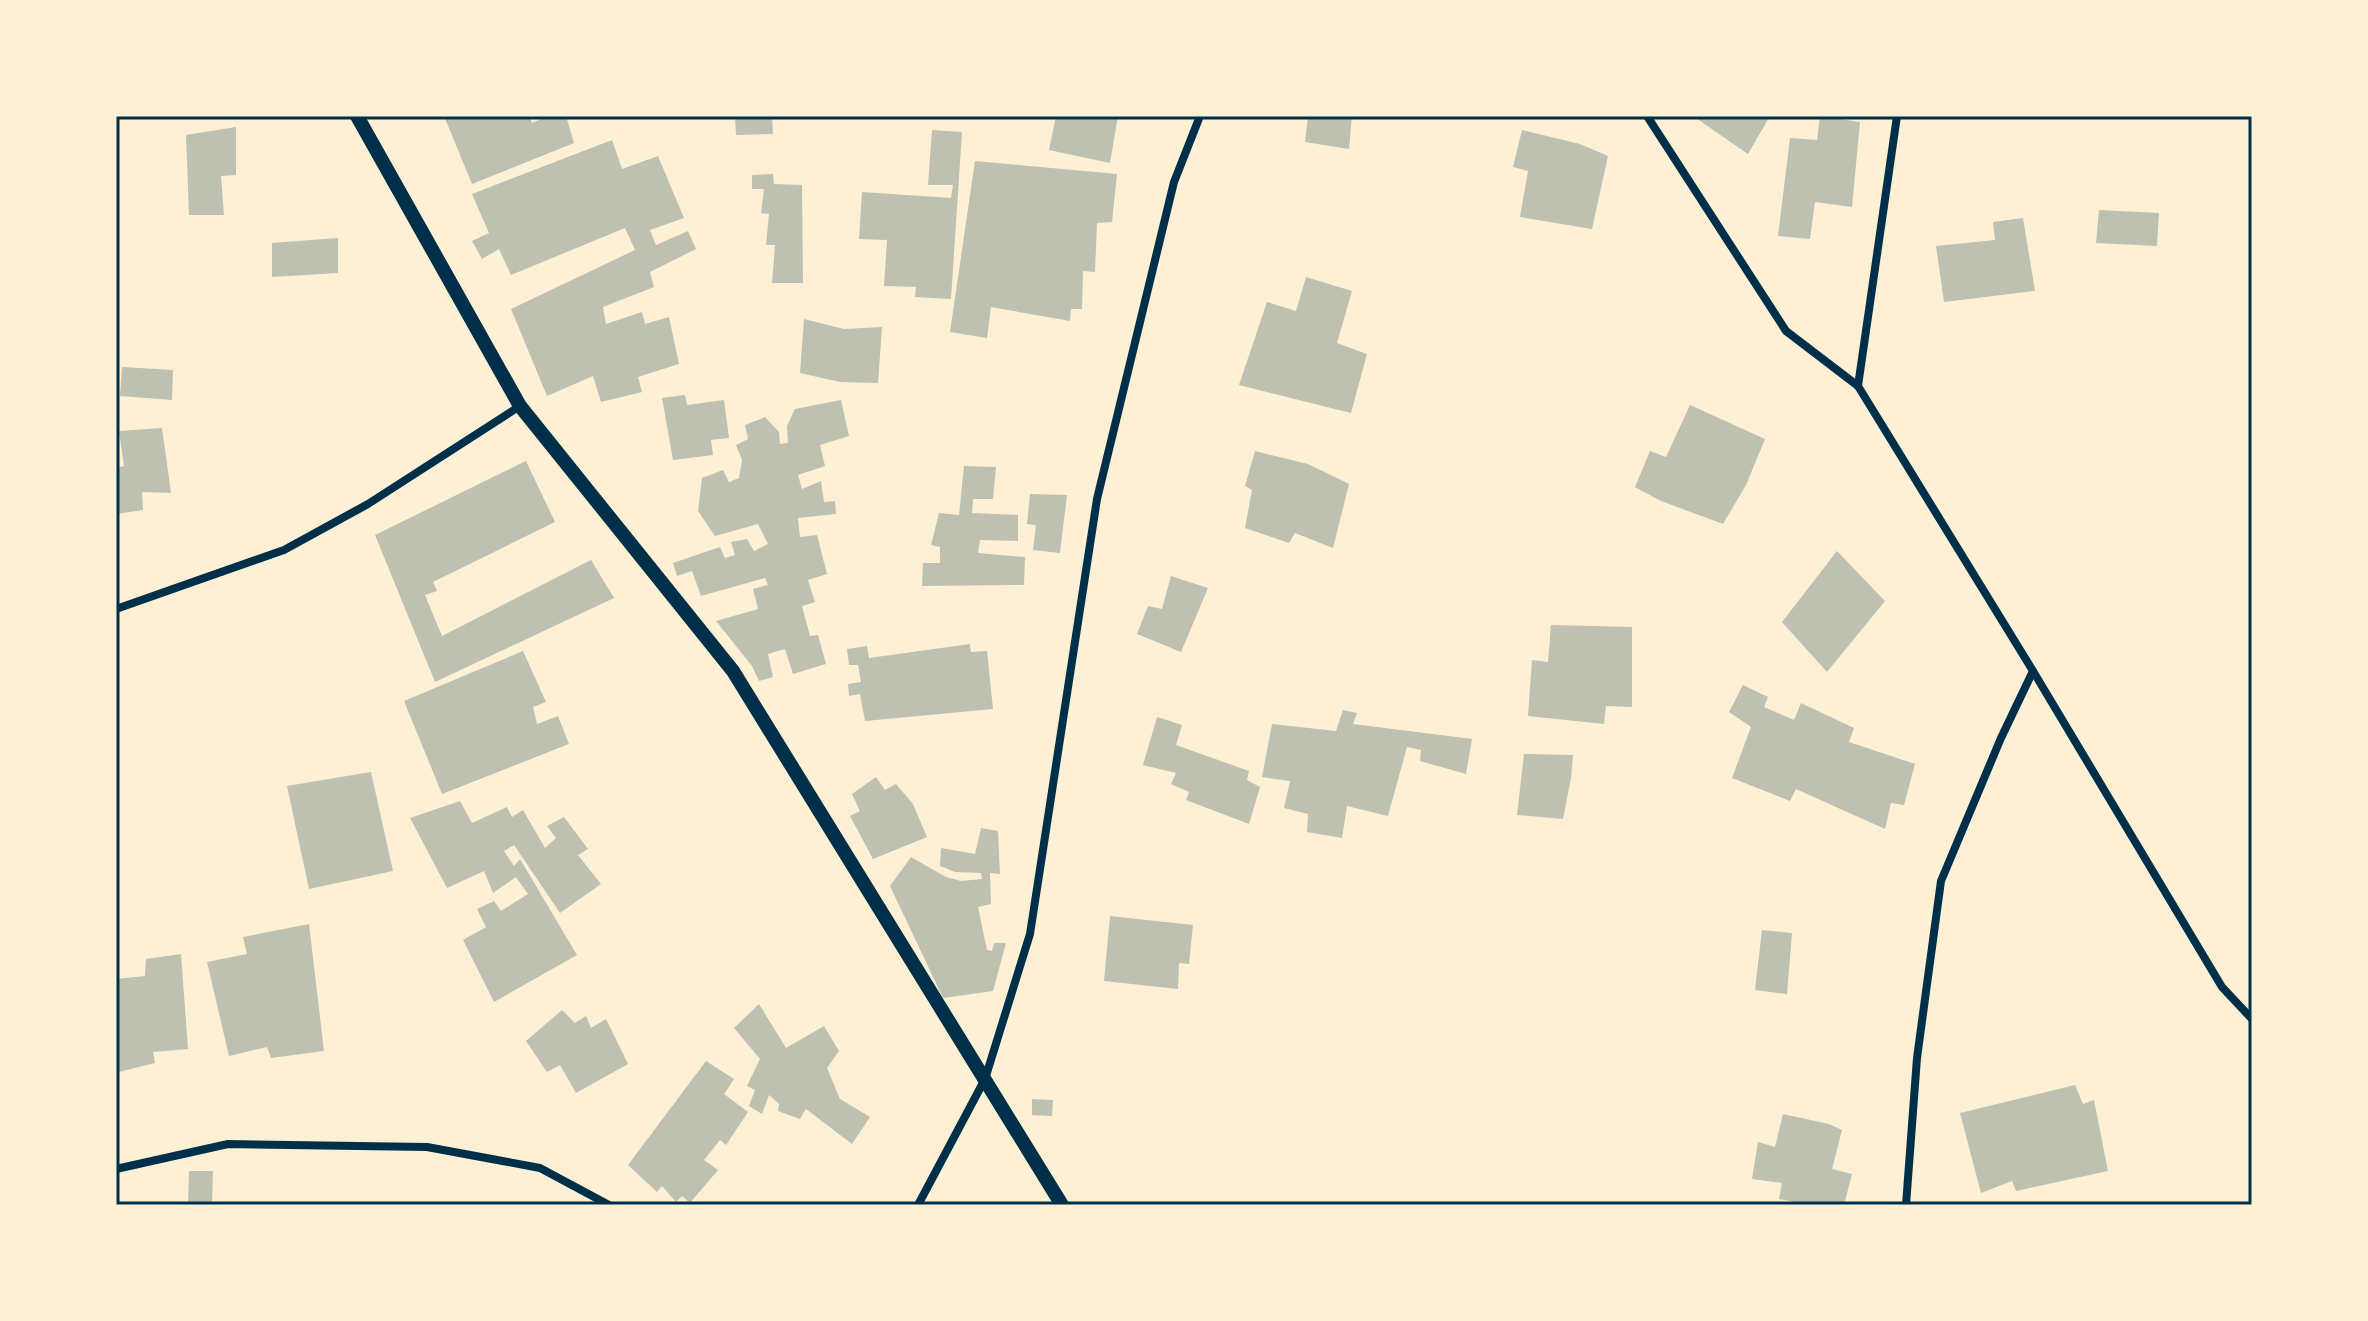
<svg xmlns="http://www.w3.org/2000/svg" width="2368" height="1321" viewBox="0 0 2368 1321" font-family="Raleway,sans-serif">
<rect width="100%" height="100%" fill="#fdf0d5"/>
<!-- building -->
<g fill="#bec0b2">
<polygon points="444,116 529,116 532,123 548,116 566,116 574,143 472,184"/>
<polygon points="735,116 772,116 773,134 736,135"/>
<polygon points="1056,116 1118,116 1110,163 1049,150"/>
<polygon points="1308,116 1352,116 1349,149 1305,142"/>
<polygon points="1693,116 1770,116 1748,154"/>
<polygon points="1820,116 1860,122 1852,207 1815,202 1810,239 1778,236 1790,138 1817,140"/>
<polygon points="236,127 236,175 221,176 224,215 189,215 186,135"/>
<polygon points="932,130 962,132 951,299 915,297 916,287 884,286 887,240 859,239 862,192 951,198 953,185 928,185"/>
<polygon points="1522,130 1580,144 1608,156 1592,229 1520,217 1528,171 1513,167"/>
<polygon points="612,140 622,169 658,156 684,218 650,230 656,245 688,231 696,249 650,272 654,287 603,307 606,324 642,312 645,324 669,317 679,364 638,377 642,392 601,402 593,376 547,396 511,309 635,250 625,228 511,275 499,249 482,259 472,241 489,233 472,194"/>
<polygon points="975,161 1117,174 1112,222 1097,223 1095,272 1083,271 1082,309 1071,309 1070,321 991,307 987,338 950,332"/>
<polygon points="773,174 774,184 802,185 803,283 772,283 775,245 766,245 769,214 761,213 764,189 752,189 752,175"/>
<polygon points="2099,210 2159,213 2157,246 2096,243"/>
<polygon points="2023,218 2035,291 1944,302 1936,246 1995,240 1993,222"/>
<polygon points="338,238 338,273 272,277 272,243"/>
<polygon points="1306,277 1352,291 1337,343 1367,354 1351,413 1239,385 1267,302 1296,311"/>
<polygon points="804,319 844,329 882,327 878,383 840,382 800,373"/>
<polygon points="122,367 173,370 172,400 120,396"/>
<polygon points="685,395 687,405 724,400 729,438 711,440 713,455 673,460 662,398"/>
<polygon points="841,400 849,436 820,445 825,466 798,475 802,489 821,481 824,502 835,501 836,514 798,518 800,537 817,535 827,574 808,580 815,602 802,606 810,636 818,635 826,664 793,674 785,649 768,654 773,677 759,681 752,666 716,621 758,609 753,589 768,585 765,578 701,596 692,571 677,576 673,563 720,547 725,558 735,555 731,542 747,539 754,551 768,544 758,524 715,536 698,511 702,478 723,470 729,482 739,478 742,460 736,445 748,439 745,425 765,417 779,432 780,444 788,443 787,426 795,409"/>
<polygon points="1690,405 1765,439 1746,485 1723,524 1661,501 1635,487 1650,451 1666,457"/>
<polygon points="162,428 171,493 142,492 143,510 116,514 116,468 124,466 119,431"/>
<polygon points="1255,451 1308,464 1349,484 1333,548 1295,533 1289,543 1245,528 1252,490 1245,486"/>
<polygon points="526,461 555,522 433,582 437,591 425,595 442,636 591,560 614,598 435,682 375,535"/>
<polygon points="964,466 996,467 993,499 973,499 972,513 1018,515 1018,541 980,540 978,553 1025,557 1024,585 922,586 923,563 940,563 940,547 931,545 939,513 959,515"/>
<polygon points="1030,494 1067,495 1060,553 1033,550 1036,525 1027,524"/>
<polygon points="1837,551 1885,601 1827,672 1782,622"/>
<polygon points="1171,576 1208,588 1181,652 1137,634 1148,606 1162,609"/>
<polygon points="1551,625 1632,627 1632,707 1606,706 1604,724 1528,716 1532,660 1548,662"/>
<polygon points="970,644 971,652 987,651 993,709 865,721 860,694 849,696 848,684 861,682 858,665 849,665 847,649 867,646 869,658"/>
<polygon points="523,651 546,702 533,707 537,724 558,716 569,744 442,794 404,701"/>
<polygon points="1743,685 1768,697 1764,707 1794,720 1801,703 1854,728 1849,742 1915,764 1904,805 1891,803 1885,829 1796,789 1790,801 1732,778 1751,727 1729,712"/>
<polygon points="1343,710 1357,713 1353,724 1472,739 1466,774 1420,761 1421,750 1407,747 1388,816 1347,806 1342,838 1307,832 1308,814 1284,808 1290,781 1262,777 1272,724 1336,731"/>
<polygon points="1157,717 1182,725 1176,745 1249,771 1247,780 1260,787 1249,824 1186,800 1189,792 1171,784 1176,773 1143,765"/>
<polygon points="1524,754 1573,755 1571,778 1563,819 1517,815"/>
<polygon points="371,772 393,871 309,889 287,786"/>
<polygon points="876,777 885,790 896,784 913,804 927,837 873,859 850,816 860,811 852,794"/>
<polygon points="460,801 472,823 507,807 512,817 523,810 545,848 556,838 547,826 564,817 588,849 578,855 601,884 560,913 514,845 504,851 514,866 520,859 577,955 494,1002 463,940 486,927 477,909 494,901 501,911 528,894 516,877 493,893 484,871 447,888 410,818"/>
<polygon points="981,828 998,831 1000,874 990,873 991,904 978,907 987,950 992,951 994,943 1006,943 993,991 943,998 890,886 911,857 946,877 961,881 982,879 981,873 955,872 940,866 941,848 975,854"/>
<polygon points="1110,916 1193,925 1189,964 1179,963 1178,989 1104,981"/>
<polygon points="309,924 324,1051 271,1058 267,1047 229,1056 207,962 247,954 243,937"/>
<polygon points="1762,930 1792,933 1787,994 1755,990"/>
<polygon points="181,954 188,1049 153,1052 155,1063 119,1072 116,1027 116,979 145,976 146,959"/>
<polygon points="759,1004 786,1048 824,1026 839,1051 827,1068 840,1099 870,1117 852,1144 806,1109 800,1119 778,1111 779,1104 769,1095 762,1114 749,1106 755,1090 747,1086 760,1059 734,1028"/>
<polygon points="562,1010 575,1023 586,1016 591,1028 606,1019 628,1064 576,1093 560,1065 547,1072 526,1041"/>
<polygon points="706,1061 734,1079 724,1094 748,1112 726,1145 720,1140 704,1160 718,1170 690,1203 682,1196 676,1202 662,1186 657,1192 628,1165"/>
<polygon points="2075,1085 2083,1104 2094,1100 2108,1171 2016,1191 2012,1181 1981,1193 1960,1113"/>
<polygon points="1032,1099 1053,1100 1052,1116 1032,1115"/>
<polygon points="1783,1114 1829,1124 1842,1130 1832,1169 1852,1174 1844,1205 1812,1205 1779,1199 1782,1183 1752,1179 1758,1142 1775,1147"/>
<polygon points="189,1171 213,1171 212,1205 188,1205"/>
</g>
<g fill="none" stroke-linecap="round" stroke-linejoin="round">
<!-- minor -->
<g stroke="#003049" stroke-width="8">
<polyline points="1647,116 1786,331 1858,386 2033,671 2222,987 2252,1019"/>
<polyline points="1858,386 1897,116"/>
<polyline points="116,609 284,550 368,504 520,406"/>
<polyline points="116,1169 228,1144 427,1147 540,1168 609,1205"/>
<polyline points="918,1205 985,1079 1030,934 1097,499 1174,182 1200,116"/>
<polyline points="1906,1205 1917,1058 1941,881 2001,738 2033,671"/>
</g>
<!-- tertiary -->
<polyline stroke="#003049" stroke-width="14" points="357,116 520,406 733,671 1062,1205"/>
</g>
<!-- border -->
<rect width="2368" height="1321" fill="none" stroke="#fdf0d5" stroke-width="236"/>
<rect x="118" y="118" width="2132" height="1085" fill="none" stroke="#003049" stroke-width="3"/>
</svg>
